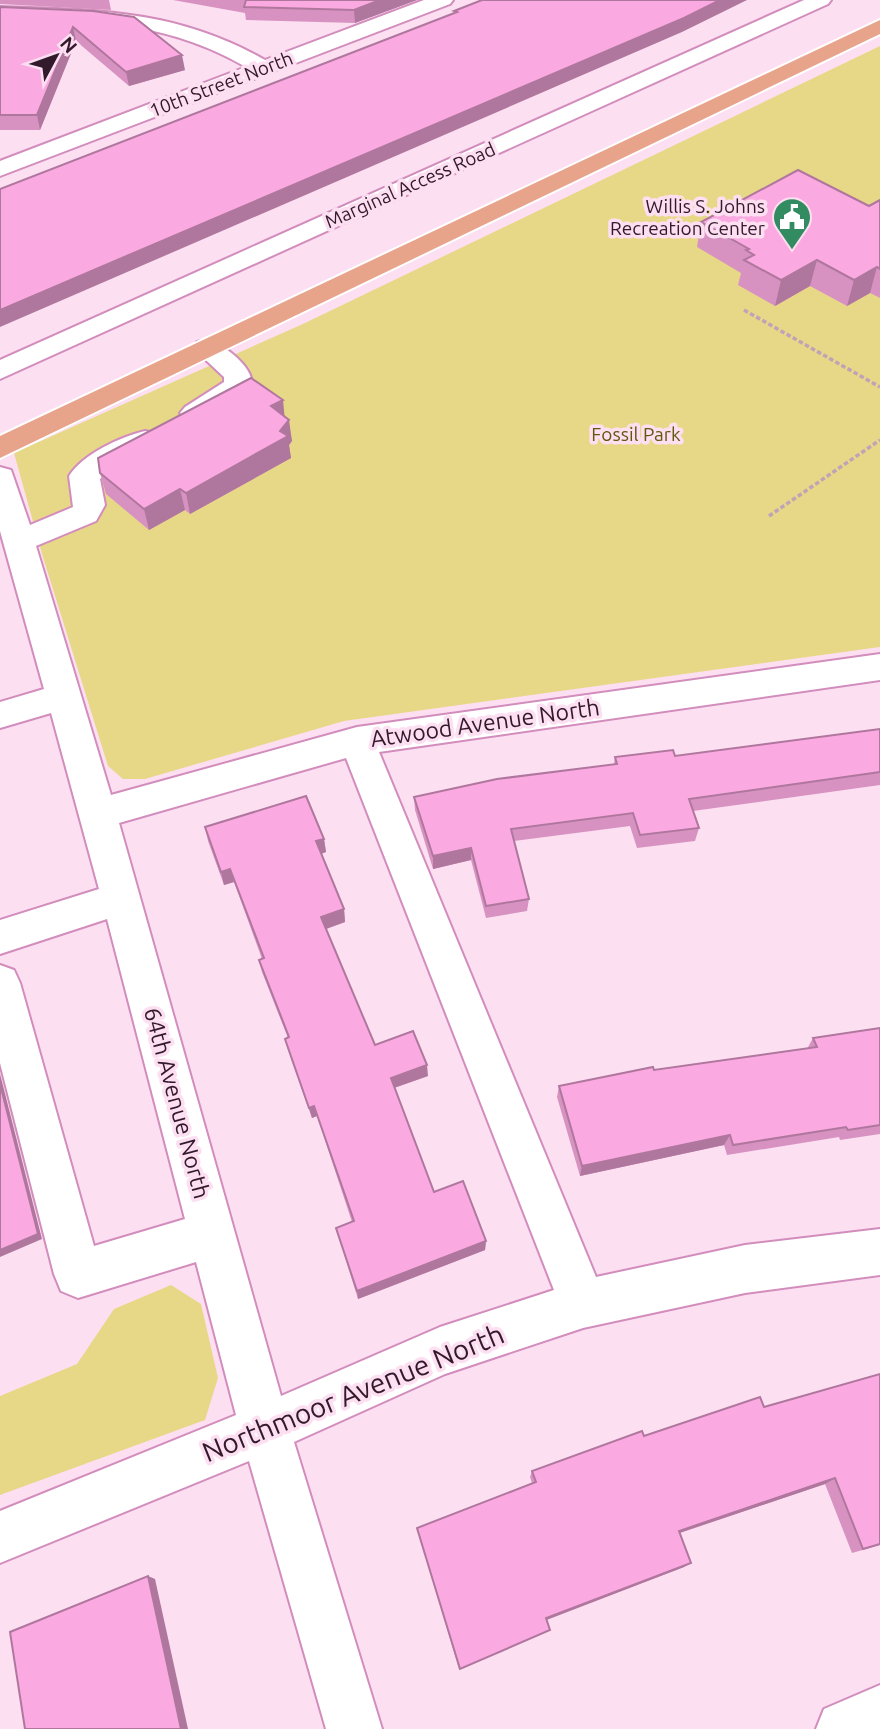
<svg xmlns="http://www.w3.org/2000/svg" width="880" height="1729" viewBox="0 0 880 1729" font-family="Ubuntu,sans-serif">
<rect width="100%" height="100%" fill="#fddff2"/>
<!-- green -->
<g fill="#e7d887">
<polygon points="880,46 880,647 344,721 145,779 123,779 108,766 42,554 14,453 305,323"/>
<polygon points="171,1285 201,1304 218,1378 205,1420 0,1495 0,1396 77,1364 114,1309"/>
</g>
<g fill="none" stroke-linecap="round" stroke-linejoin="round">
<defs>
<g id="minor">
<path d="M424,0H453L450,4L0,176V161L246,67C162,19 93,22 0,19V7C99,10 177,10 265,60Z"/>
<polygon points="804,0 831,0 828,4 0,379 0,360"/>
<path d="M207,340C224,344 252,366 252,384C239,403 208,425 185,419L180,413L185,407L224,382V377L193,348L197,342Z"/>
<path d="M145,431L155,433L160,440L155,447L111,470L100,479L105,505L96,521L36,546L111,795L357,727L880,654V680L379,752L596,1277L745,1245L880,1229V1275L745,1293L583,1328L445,1374L294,1442L382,1729H326L249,1461L0,1563V1511L236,1415L196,1262L78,1298L61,1291L54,1274L0,1063V965L14,970L20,983L94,1246L185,1219L107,919L0,954V920L99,889L51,713L0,728V702L44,689L0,531V467L11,470L30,525L73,507L69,476C83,454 120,437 145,431ZM346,758L554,1290L440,1327L281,1396L119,823Z"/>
<polygon points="880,1685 880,1729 816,1729 824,1709"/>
</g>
<polygon id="major" points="880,20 880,34 0,458 0,436"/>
</defs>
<!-- minor casing -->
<use href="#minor" stroke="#d28dbc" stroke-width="4"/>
<!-- major casing -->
<use href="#major" stroke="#fff" stroke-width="4"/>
<!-- path -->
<g stroke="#bfa3b6" stroke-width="3.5" stroke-dasharray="4.5 2.5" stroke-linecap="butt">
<polyline points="744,310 880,387"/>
<polyline points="769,516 880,440"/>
</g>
<!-- minor -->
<use href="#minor" fill="#fff" fill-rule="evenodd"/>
<!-- major -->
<use href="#major" fill="#e8a38b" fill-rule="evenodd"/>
</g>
<!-- wall -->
<g fill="#d892c2">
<polygon points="0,0 109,0 111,10 0,4"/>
<polygon points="173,0 417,0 355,23 246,20 245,13"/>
<polygon points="0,7 93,11 185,70 129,86 76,41 40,130 0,130"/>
<polygon points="880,200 880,298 870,293 847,306 810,286 775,306 738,285 741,273 697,247 701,222 869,206"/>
<polygon points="285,416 292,441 289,445 291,458 190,514 185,510 149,530 106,494 100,473"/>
<polygon points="880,729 880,785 693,811 699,828 695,841 637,848 630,826 514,841 529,899 527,911 486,918 471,860 433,869 415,810 414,797 614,764 615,757 675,756"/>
<polygon points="205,827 324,839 326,852 321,854 344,909 345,922 326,929 375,1045 428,1076 394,1088 434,1192 486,1241 485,1250 358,1299 336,1228 352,1222 317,1116 312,1118 288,1050 285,1039 288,1038 262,972 259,960 262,959 234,882 224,885 208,841"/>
<polygon points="880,1028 880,1134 840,1140 839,1137 727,1155 724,1145 580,1176 557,1097 559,1086 654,1070 807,1049 813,1038"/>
<polygon points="880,1374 880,1545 852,1553 825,1484 680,1533 684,1567 547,1619 459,1669 417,1528 532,1483 530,1477 532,1471 644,1436 764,1407"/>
</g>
<!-- shaded-wall -->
<g fill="#b0779e">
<polygon points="380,0 417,0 355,23 354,10"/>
<polygon points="720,0 747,0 682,32 0,327 0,310"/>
<polygon points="73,27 76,41 40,130 37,115"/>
<polygon points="182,55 185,70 129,86 126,72"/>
<polygon points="817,260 810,286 775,306 781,280"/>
<polygon points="877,267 870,293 847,306 854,280"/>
<polygon points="283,400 285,421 271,406"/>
<polygon points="289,420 292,441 289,445 291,458 190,514 186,493 280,431"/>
<polygon points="180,489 185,510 149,530 144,509"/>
<polygon points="324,839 326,852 318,855 316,841"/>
<polygon points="471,848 471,860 433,869 433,856"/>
<polygon points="230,869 234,882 224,885 221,872"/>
<polygon points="344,909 345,922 323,930 321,917"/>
<polygon points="427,1065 428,1076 391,1089 391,1078"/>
<polygon points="0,1074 42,1239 0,1257"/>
<polygon points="314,1106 317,1116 312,1118 309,1108"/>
<polygon points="730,1135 724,1145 580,1176 582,1166"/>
<polygon points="486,1241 485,1250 358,1299 357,1291"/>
<polygon points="835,1478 825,1484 673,1535 679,1531"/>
<polygon points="691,1563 684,1567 544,1621 546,1618"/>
<polygon points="148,1576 155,1579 188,1729 181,1729"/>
</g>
<!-- building -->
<g fill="#fbaae1" stroke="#b0779e" stroke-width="2">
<polygon points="245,0 380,0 354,10 244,7 246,0"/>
<polygon points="482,0 720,0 684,18 0,310 0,189 457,12 454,11"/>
<polygon points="0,7 93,11 134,17 182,55 126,72 73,27 37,115 0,115"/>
<polygon points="798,170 869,206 880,200 880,269 877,267 854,280 817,260 781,280 744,260 754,255 746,250 749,249 701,222"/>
<polygon points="251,378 283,400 271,406 289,420 280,431 288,436 186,493 180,489 144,509 100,473 98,458"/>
<polygon points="880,729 880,772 689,799 699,828 640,835 633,813 511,829 529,899 486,906 471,848 433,856 414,797 497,779 617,764 615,757 673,750 675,756"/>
<polygon points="306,796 324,839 316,841 344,909 321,917 375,1045 413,1031 427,1065 391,1078 434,1192 463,1181 486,1241 357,1291 336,1228 354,1221 314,1106 309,1108 285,1039 289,1037 259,960 264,958 230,869 221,872 205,827"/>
<polygon points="880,1028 880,1125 848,1130 846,1127 733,1145 730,1135 582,1166 559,1086 653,1067 654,1070 817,1047 813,1038"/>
<polygon points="0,1084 38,1234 0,1250"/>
<polygon points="880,1374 880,1544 863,1549 835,1478 679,1531 691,1563 546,1618 550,1630 460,1669 417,1528 536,1482 532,1471 642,1431 644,1436 760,1397 764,1407"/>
<polygon points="148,1576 181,1729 25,1729 10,1632"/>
</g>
<!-- icons -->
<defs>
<symbol id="civic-pin" viewBox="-11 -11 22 30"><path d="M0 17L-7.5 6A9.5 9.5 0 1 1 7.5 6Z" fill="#338b61" stroke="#fddff2"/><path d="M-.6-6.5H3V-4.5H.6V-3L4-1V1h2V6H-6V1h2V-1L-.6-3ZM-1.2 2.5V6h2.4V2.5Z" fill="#fff"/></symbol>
</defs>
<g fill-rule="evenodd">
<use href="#civic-pin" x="770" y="195" width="44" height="60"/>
</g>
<g text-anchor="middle" stroke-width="7" stroke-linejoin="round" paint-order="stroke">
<!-- far-street labels -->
<g font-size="19" fill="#33192c" stroke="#fddff2">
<text transform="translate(221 84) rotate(-21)" y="7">10th Street North</text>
<text transform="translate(410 185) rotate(-24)" y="7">Marginal Access Road</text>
</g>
<!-- far-poi labels -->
<g font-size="19" fill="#33192c" stroke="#fddff2" text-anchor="end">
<text x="765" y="213">Willis S. Johns<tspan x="765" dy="22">Recreation Center</tspan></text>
</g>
<!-- far-park labels -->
<g font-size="19" fill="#63570d" stroke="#fddff2">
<text x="636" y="441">Fossil Park</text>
</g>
<!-- street labels -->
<g font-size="23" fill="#33192c" stroke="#fddff2">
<text transform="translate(485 723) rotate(-8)" y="8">Atwood Avenue North</text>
<text transform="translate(177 1103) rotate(75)" y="8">64th Avenue North</text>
</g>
<!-- near-street labels -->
<g font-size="28" fill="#33192c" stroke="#fddff2">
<text transform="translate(353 1393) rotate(-22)" y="10">Northmoor Avenue North</text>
</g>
</g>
<!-- north arrow -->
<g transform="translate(56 56) rotate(49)" stroke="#fddff2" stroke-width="5" paint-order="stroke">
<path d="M0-5L12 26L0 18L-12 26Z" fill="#33192c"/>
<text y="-10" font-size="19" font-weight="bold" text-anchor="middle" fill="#33192c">N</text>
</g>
</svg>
